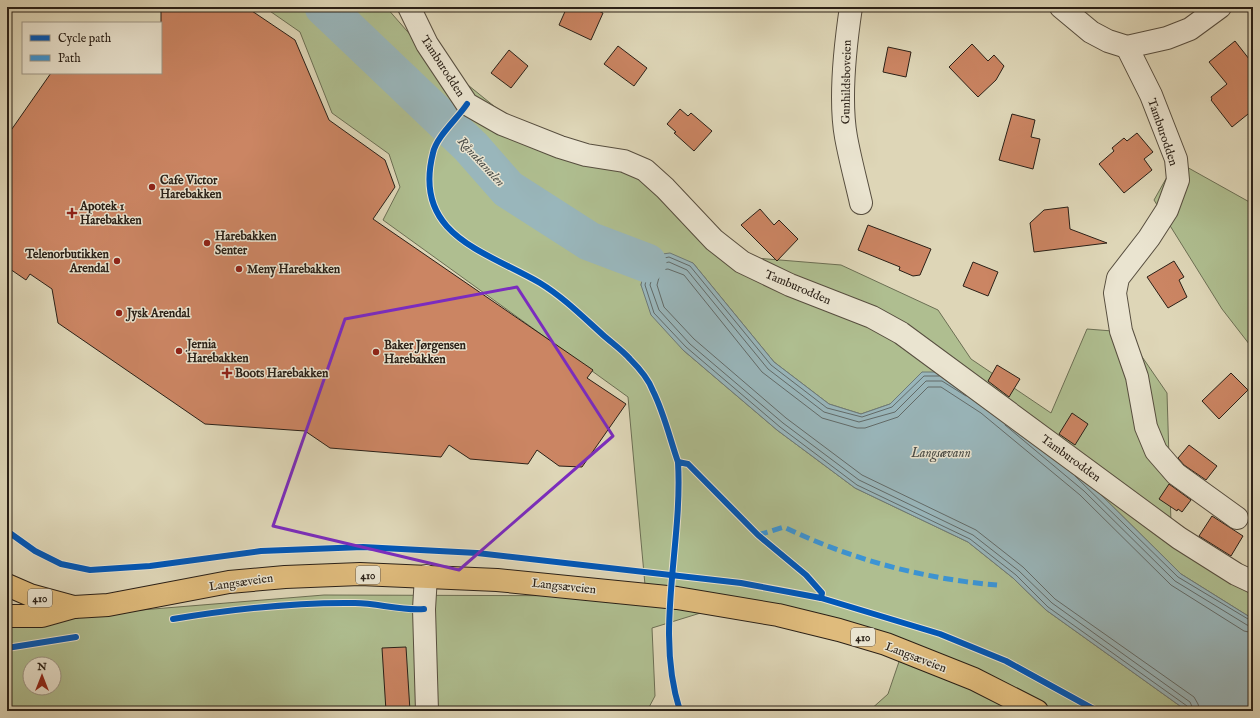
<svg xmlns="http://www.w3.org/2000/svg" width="1260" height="718" viewBox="0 0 1260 718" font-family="'IM FELL English',serif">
<rect width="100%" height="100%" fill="#ded6b7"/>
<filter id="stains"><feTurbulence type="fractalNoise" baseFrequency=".005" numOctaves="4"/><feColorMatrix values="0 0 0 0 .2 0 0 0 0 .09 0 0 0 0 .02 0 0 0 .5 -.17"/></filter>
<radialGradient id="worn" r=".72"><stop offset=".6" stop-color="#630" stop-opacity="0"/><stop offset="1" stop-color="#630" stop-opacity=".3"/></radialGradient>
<!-- green -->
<g fill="#afbe90" stroke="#6c6f54" fill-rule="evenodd">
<path d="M264,7H386L421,47L521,128L644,166L731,256L841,265L938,310L971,359L1051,413L1087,329L1125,332L1167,393L1171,523L1253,580V619L1181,574L1090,484L922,372L890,404L861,414L829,404L774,362L693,263H647L641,285L683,350L777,430L855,488L968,542L1013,578L1046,610L1187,711H869L888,694L904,647L707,611L652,628L655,696L647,711H7V621L324,595L646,596L628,397L383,220L400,187L389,154L332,113L300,32ZM30,664H54V688H30Z"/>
<polygon points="1176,161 1253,204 1253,349 1222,309 1154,200"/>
</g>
<!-- water -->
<polygon fill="#99b6bb" stroke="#6d7a79" points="670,253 693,263 774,362 829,404 861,414 890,404 922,372 945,372 1090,484 1181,574 1253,619 1253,711 1187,711 1046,610 1013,578 968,542 855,488 777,430 683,350 651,315 641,285 647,256"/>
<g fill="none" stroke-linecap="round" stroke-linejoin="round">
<!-- shore -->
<g stroke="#626b69" stroke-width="1">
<polyline points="939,376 924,376 892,407 862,417 827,408 771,365 690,266 669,257 651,261 645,285 654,313 686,347 780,427 857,485 970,539 1016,575 1048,607 1187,706 1189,711"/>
<polyline points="966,396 942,381 926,381 895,412 859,422 824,412 768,369 687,270 669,262 656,265 650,285 659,310 690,344 783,423 859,480 973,535 1019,571 1052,603 1190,702 1194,711"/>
<polyline points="1005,425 1084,491 1175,581 1247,625 1253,627"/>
<polyline points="1075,476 1178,577 1253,622"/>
<polyline points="1200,711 1198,704 1194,697 1055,599 1023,567 976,530 862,475 786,418 694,339 664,307 657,285 661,270 668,269 684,275 762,372 822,418 857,428 865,428 898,417 928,387 941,387 981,413 1080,495 1171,585 1244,631 1253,633"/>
</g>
<!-- river -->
<polyline stroke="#99b6bb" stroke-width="39" points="324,7 471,147 508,189 589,241 647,263"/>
</g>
<!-- building -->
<g fill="#cb8563" stroke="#2a2017">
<polygon points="161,7 246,7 295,40 329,120 385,160 395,187 373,219 593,370 587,378 626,404 582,467 559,466 537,450 528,464 470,459 449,445 441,457 330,448 305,431 205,424 58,323 52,289 30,274 26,280 7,267 7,136 51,73 161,73"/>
<polygon points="567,7 589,7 603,13 591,40 559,25"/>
<polygon points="1235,41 1253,64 1253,110 1232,127 1211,100 1212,99 1211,97 1227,84 1209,62"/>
<polygon points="972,44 988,61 994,55 1004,66 996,80 978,97 949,67"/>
<polygon points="618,46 647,68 634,86 604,64"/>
<polygon points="888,47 911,52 906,77 883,72"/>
<polygon points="509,50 528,66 511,88 491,73"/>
<polygon points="680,109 688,116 691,113 712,131 694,151 674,133 676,132 667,124"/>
<polygon points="1012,114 1035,120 1031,137 1040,139 1033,169 999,160"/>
<polygon points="1137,133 1153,152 1144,159 1152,170 1124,193 1099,164 1114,151 1112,148 1124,138 1127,141"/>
<polygon points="1068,207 1070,229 1107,243 1034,252 1030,223 1044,210"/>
<polygon points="760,209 774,225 779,220 798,239 777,261 741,225"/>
<polygon points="868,225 931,249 920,275 913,276 899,270 900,267 858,250"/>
<polygon points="1174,261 1184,277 1179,280 1187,297 1168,308 1147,277"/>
<polygon points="973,262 998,272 988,296 963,286"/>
<polygon points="997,365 1020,379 1009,397 988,381"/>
<polygon points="1231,373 1248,390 1219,419 1202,401"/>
<polygon points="1072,413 1088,424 1075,445 1059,434"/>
<polygon points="1189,445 1217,466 1206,480 1184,465 1178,458"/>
<polygon points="1169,484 1191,500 1182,512 1178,509 1177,511 1159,499"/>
<polygon points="1212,516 1243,536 1231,556 1199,536"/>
<polygon points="406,647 410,711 386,711 382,648"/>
</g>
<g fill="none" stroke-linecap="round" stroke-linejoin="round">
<defs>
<g id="minor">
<polyline points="409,7 427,44 467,104 502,124 560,147 586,155 624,161 645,170 665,188 714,240 742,262 790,285 872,317 901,333 1179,538 1236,574 1253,582"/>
<path d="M851,7C845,47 839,98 846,137C850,159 856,181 861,203"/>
<polyline points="1061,7 1091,32 1108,41 1127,47 1167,38 1190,29 1220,7"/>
<polyline points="1127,47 1151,95 1176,159 1178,180 1167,210 1149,238 1118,278 1115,293 1121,331 1137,377 1146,427 1156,451 1176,474 1237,518"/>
<polyline points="426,576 424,609 427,711"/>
</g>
<g id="major">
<polyline points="7,585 30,595 74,607"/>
<polyline points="7,616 42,616 74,607 108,605 229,582 285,577 360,574 497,580 677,598 778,615 839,630 886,644 974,679 1037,711"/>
</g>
</defs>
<!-- minor casing -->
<use href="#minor" stroke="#574e3f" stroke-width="24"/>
<!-- major casing -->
<use href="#major" stroke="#2a2017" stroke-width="24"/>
<!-- minor -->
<use href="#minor" stroke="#eae4d0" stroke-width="22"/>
<!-- major -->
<use href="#major" stroke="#dfbb7c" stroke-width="22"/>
<!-- quiet -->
<path stroke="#3c94d4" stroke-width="5" stroke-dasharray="10 5" stroke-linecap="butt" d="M758,535L784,527C850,559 923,579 997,585"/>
<defs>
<g id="cycleway">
<path d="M467,104C458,118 436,137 433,153C412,235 485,251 540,283C563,297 583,317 603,335C612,343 622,350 630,359C638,367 649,380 653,391C664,413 670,439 678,462"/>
<polyline points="7,531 35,551 61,564 90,570 150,566 261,551 363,547 477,553 741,583 821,598 940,634 1006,661 1097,711"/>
<path d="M173,619C234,609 293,602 355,603C378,603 401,611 424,609"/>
<polyline points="7,648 76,637"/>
<path d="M680,711C654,630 683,545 678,462L688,464L758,535L806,575L822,593L821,598"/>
</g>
</defs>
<!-- cycleway casing -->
<use href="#cycleway" stroke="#eae4d0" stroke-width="8"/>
<!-- cycleway -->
<use href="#cycleway" stroke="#0057b8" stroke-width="6"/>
</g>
<!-- marked area -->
<path fill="none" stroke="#7b2cbf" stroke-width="3" stroke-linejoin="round" d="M517,287L613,436L459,570L273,526L345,319Z"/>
<!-- markers -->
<g fill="#8f2418" stroke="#eae4d0" stroke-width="1.5">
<circle cx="152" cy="187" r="4"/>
<path d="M70 207h4v4h4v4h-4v4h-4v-4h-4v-4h4z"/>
<circle cx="207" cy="243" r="4"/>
<circle cx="117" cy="261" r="4"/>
<circle cx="239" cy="269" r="4"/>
<circle cx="119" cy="313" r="4"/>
<circle cx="179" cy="351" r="4"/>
<circle cx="376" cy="352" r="4"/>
<path d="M225 367h4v4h4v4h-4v4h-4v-4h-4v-4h4z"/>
</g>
<g text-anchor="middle" stroke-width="3" stroke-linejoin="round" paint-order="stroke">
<!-- shield labels -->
<g fill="#eae4d0" stroke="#645b4e" stroke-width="1">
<rect x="356" y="566" width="24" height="18" rx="3"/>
<rect x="28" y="589" width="24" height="18" rx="3"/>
<rect x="851" y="628" width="24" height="18" rx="3"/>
</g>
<g font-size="11" font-weight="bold" fill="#2a2017">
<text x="368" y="579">410</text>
<text x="40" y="602">410</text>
<text x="863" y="641">410</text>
</g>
<!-- street labels -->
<g font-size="12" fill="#2a2017" stroke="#eae4d0">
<text transform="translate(443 66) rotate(57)" y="4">Tamburodden</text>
<text transform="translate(846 82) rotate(-89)" y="4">Gunhildsboveien</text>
<text transform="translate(1163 132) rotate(71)" y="4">Tamburodden</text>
<text transform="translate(798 287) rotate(23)" y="4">Tamburodden</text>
<text transform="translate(1071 458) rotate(36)" y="4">Tamburodden</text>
<text transform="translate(241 582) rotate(-8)" y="4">Langsæveien</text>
<text transform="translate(564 586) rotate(6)" y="4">Langsæveien</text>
<text transform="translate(916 657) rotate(21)" y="4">Langsæveien</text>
</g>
<!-- poi labels -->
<g font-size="12" font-weight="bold" fill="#2a2017" stroke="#eae4d0" text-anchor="start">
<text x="160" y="184">Cafe Victor<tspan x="160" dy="14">Harebakken</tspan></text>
<text x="80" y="210">Apotek 1<tspan x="80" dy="14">Harebakken</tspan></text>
<text x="215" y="240">Harebakken<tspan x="215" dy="14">Senter</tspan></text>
<text x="109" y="258" text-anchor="end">Telenorbutikken<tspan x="109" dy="14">Arendal</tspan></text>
<text x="247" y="273">Meny Harebakken</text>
<text x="127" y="317">Jysk Arendal</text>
<text x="187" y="348">Jernia<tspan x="187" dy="14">Harebakken</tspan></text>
<text x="384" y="349">Baker Jørgensen<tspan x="384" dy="14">Harebakken</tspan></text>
<text x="235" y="377">Boots Harebakken</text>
</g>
<!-- water labels -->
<g font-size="13" font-style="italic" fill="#4b4d48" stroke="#eae4d0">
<text transform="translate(482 161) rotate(47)" y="5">Rånakanalen</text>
<text x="941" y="457">Langsævann</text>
</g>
</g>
<!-- margin -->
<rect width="1260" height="718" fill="none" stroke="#ded6b7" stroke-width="24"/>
<rect x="8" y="8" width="1244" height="702" fill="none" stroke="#2a2017" stroke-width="2"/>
<rect x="12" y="12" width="1236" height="694" fill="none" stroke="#2a2017"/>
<!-- legend -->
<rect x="22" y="22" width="140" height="52" fill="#eae4d0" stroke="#9d9686"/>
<rect x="30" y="35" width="20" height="6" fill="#0057b8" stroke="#9d9686"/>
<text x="58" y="42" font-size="12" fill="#2a2017">Cycle path</text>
<rect x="30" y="55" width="20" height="6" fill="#3c94d4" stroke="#9d9686"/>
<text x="58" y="62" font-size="12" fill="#2a2017">Path</text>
<!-- north arrow -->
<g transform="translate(42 676)"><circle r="19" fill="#eae4d0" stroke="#9d9686"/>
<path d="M0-3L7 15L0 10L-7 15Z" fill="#8f2418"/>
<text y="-6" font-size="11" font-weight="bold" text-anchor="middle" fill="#2a2017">N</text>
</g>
<rect width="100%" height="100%" filter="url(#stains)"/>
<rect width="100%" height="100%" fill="url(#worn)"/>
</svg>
